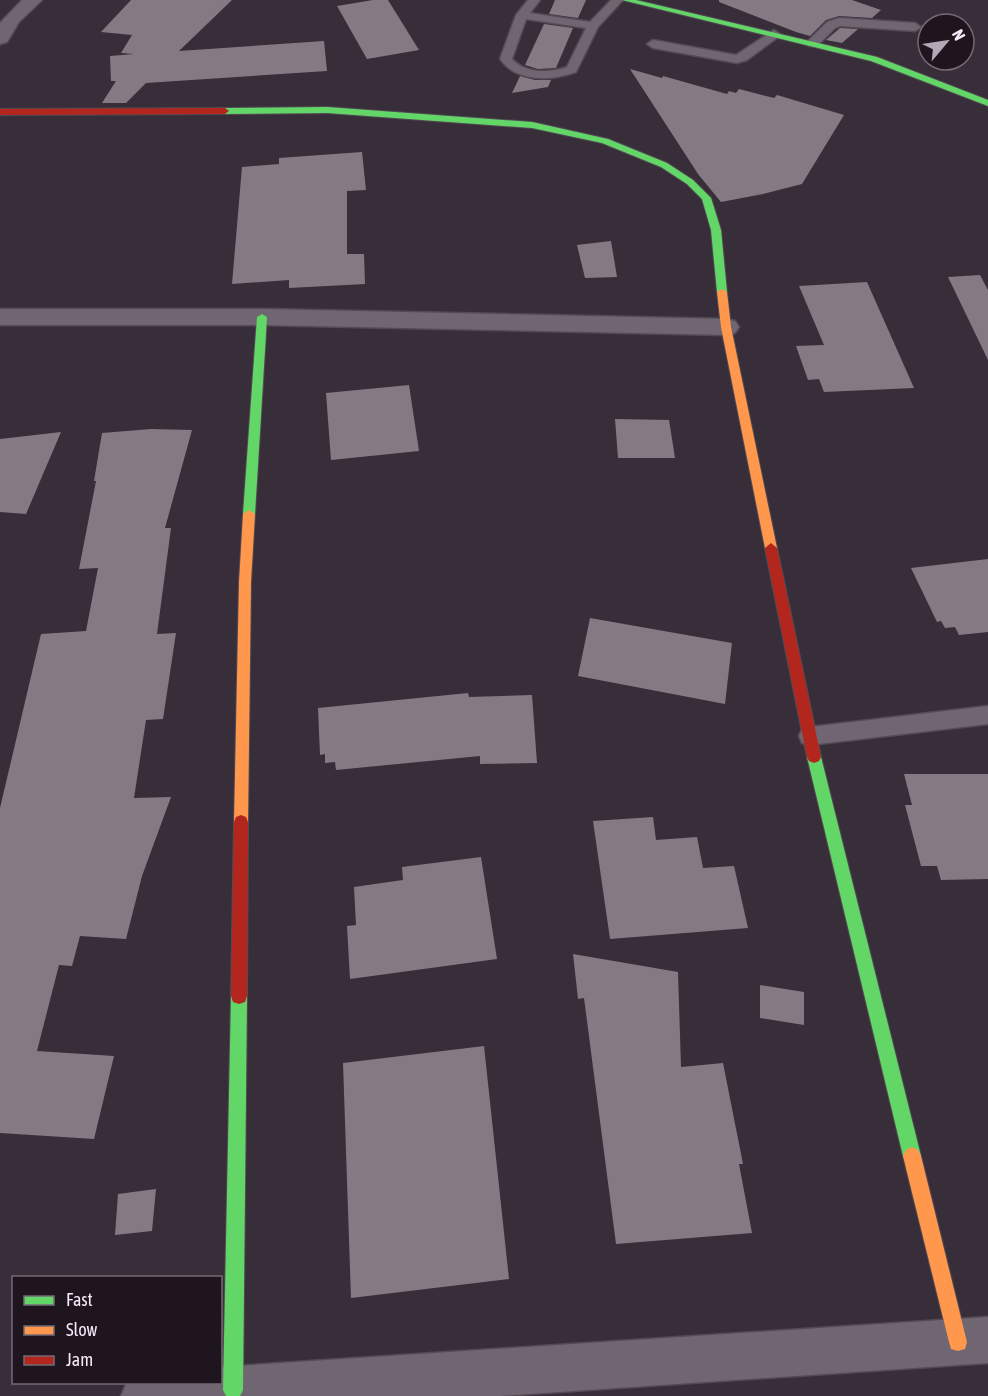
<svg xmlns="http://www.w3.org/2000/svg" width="988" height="1396" viewBox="0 0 988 1396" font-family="'Asap Condensed',sans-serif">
<rect width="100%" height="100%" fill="#382e3a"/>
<!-- building -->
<g fill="#847a84">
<polygon points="131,0 232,0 179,51 324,41 327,71 146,83 126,103 102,103 116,81 111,81 110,56 134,54 121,53 132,35 101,32"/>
<polygon points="373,0 388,0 419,50 367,59 337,6"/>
<polygon points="555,0 586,0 578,18 549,14"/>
<polygon points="719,0 852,0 881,10 872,18 839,16 826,20 810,36 796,32 719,2"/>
<polygon points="544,24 573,28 556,68 538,69 525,65"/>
<polygon points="840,28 858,29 842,43 826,40"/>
<polygon points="630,69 662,78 663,76 727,94 729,91 736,93 739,89 774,98 777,95 844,115 802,184 763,194 721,202 698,174"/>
<polygon points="520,76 535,80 551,80 548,87 512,93"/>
<polygon points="362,152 366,190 347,191 347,254 364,254 365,284 289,288 289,280 232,284 242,167 279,164 279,158"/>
<polygon points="611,241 617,277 585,278 577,245"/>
<polygon points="980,275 988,290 988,360 948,277"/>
<polygon points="867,282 914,388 824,392 819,379 808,380 796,346 824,345 799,286"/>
<polygon points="409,385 419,451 331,460 326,393"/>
<polygon points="615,419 669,420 675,458 618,458"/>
<polygon points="151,429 192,430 165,528 171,528 157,634 176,633 163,719 146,720 134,798 171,797 142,876 126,939 80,936 72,966 59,965 37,1051 114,1056 94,1139 0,1133 0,808 41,634 86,631 98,568 79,569 96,481 94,481 102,433"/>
<polygon points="61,432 26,514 0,512 0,439"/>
<polygon points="988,559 988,632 959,635 955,627 945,628 941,621 937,622 911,568"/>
<polygon points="590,618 732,643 725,704 578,676"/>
<polygon points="468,693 469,697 532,695 537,763 480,764 480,756 336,770 335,762 325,763 325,754 320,755 318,708"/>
<polygon points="904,774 988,774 988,879 941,880 937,866 921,866 905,805 912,805"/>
<polygon points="653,817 656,840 697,837 703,868 734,866 748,928 610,939 593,821"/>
<polygon points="481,857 497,959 350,979 347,926 356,925 354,887 403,880 402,867"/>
<polygon points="573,954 678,972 681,1067 723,1063 743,1164 739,1164 752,1233 616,1244 584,998 578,999"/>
<polygon points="760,985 804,992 804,1025 760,1018"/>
<polygon points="484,1046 509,1279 351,1298 343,1063"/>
<polygon points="156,1189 152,1231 115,1235 118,1194"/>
</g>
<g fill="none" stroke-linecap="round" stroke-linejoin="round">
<defs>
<g id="lane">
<path d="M528,0H540L530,13L590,22L611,0H623L598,27L576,72C551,81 517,83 500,59L516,15ZM526,19L586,28L567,67C550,73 525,74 512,59Z"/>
<polygon points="839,18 915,23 921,27 915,31 840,26 835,28 817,46 809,46 807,43 809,40 827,22"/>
<polygon points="774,30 780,34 778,37 747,60 737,63 653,48 647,44 653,40 736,55"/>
<polygon points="988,706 988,724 810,745 802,743 799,736 802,729 810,727"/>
</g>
<g id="street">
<polygon points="22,0 42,0 19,22 7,42 0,44 0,23"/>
<polygon points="0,309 262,309 726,319 735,321 739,327 735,333 726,335 262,325 0,325"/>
<polygon points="988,1317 988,1363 499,1396 121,1396 127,1382 220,1382 220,1367"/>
</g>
<g id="fast">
<polygon points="622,0 636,0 877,57 988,100 988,106 871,61"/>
<polygon points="327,107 532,122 608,139 667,163 693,180 711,198 721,230 727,292 722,295 717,292 711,230 702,199 687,184 661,167 602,143 532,128 327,113 225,114 221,111 225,108"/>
<polygon points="262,314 267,317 255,514 249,518 243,514 257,317"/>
<polygon points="814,751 819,753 821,757 921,1156 918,1162 912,1165 906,1162 903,1156 807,757 809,753"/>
<polygon points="239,988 245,990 247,996 243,1390 240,1396 226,1396 223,1390 231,996 233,990"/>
</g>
<g id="slow">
<polygon points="722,289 727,292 731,327 777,548 771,553 765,548 721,327 717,292"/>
<polygon points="249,510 255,514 251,582 248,822 246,827 241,829 236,827 234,822 239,582 243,514"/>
<polygon points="912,1147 918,1150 921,1156 967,1342 965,1349 958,1351 951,1349 949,1342 903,1156 906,1150"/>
</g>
<g id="jam">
<polygon points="0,109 225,108 229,111 225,114 0,115"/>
<polygon points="771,543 777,548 821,757 819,761 814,763 809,761 807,757 765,548"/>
<polygon points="241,815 246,817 248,822 247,996 245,1002 239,1004 233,1002 231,996 234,822 236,817"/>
</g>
</defs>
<!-- lane casing -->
<use href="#lane" stroke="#534a54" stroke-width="3"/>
<!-- street casing -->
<use href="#street" stroke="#534a54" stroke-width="3"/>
<!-- fast casing -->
<use href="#fast" stroke="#534a54" stroke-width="2"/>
<!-- slow casing -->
<use href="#slow" stroke="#534a54" stroke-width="2"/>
<!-- jam casing -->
<use href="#jam" stroke="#534a54" stroke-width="2"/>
<!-- lane -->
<use href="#lane" fill="#6f6671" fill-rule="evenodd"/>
<!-- street -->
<use href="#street" fill="#6f6671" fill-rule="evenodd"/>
<!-- fast -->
<use href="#fast" fill="#63d668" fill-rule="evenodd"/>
<!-- slow -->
<use href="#slow" fill="#ff974d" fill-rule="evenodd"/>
<!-- jam -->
<use href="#jam" fill="#b3261e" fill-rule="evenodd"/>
</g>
<!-- legend -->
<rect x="12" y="1276" width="210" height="108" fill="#1e151f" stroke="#746a76" stroke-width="1.5"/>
<rect x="24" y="1296" width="30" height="9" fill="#63d668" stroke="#746a76" stroke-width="1.5"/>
<text x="66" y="1306" font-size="18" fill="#f6e9f8">Fast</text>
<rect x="24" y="1326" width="30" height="9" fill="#ff974d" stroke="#746a76" stroke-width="1.5"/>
<text x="66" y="1336" font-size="18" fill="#f6e9f8">Slow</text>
<rect x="24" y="1356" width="30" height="9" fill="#b3261e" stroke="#746a76" stroke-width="1.5"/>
<text x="66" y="1366" font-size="18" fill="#f6e9f8">Jam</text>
<!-- north arrow -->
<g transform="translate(946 42) rotate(61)"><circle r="28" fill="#1e151f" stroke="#746a76" stroke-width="1.5"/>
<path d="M0-4.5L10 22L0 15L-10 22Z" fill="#b4a8b6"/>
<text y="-9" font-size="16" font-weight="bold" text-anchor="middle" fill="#f6e9f8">N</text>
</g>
</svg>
